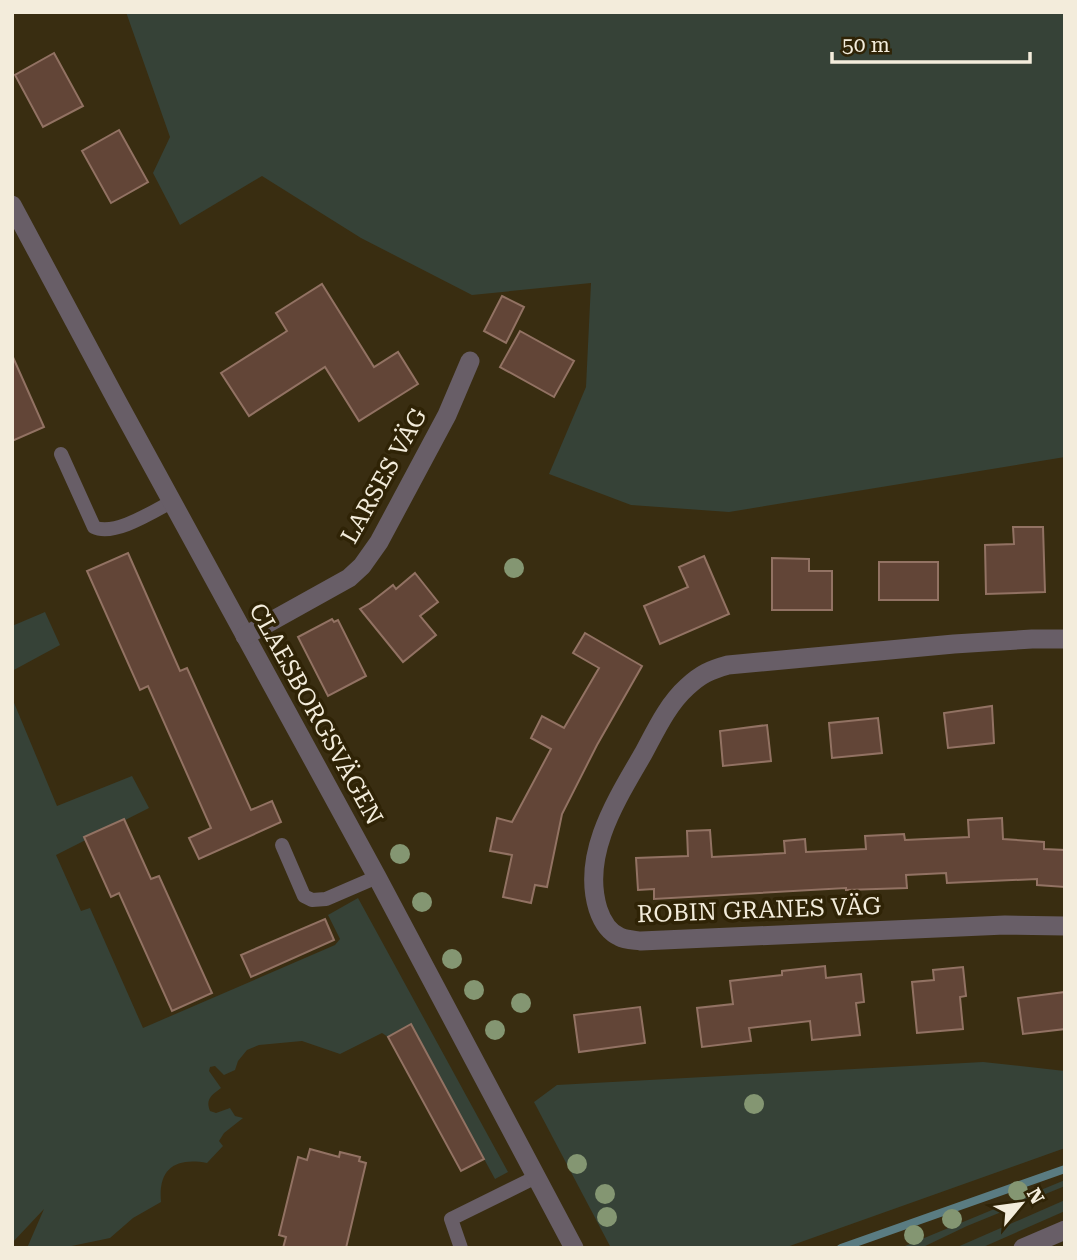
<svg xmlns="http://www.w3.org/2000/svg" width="1077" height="1260" viewBox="0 0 1077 1260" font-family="'Roboto Serif',serif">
<rect width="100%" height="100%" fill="#392d11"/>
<!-- green -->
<g fill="#364237">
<polygon points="126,12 1065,12 1065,457 729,512 631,505 549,474 586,387 591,283 472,295 361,238 262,176 180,225 153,173 170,137"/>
<polygon points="45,612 60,645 12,671 12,626"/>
<path d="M12,698L57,806L132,776L149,808L56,855L81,911L90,908L143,1028L335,945L340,939L328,915L358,898L508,1172L495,1179L411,1025L388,1037L382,1033L340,1054L302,1041L259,1045L247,1050L238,1061L235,1070L224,1075L215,1066L210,1067L209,1071L221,1088C212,1095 205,1099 210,1111L216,1113L230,1108L235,1116L243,1118L224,1133L219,1141L223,1146L207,1163C175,1157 158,1169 161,1202L133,1218L110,1238L62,1248H27L44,1209L12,1243Z"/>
<polygon points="983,1062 1065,1071 1065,1148 784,1248 611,1248 534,1102 557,1085"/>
<polygon points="1065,1180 1065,1186 967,1226 921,1248 900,1248"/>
<polygon points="1065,1200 1065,1211 981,1248 955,1248"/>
</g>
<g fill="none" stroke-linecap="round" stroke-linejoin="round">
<!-- stream -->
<polyline stroke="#5a7c82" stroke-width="8" points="841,1248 1065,1169"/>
</g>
<!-- building -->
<g fill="#624537" stroke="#927263" stroke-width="2">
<polygon points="54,53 83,106 43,127 15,75"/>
<polygon points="119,130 148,182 111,203 82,151"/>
<polygon points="322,284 374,367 398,352 418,384 359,421 325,367 249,416 221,373 287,331 276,313"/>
<polygon points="502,296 524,307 506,343 484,331"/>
<polygon points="520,331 574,361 554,397 500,367"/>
<polygon points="12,355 44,427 12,441"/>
<polygon points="1013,527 1043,527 1045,592 986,594 985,545 1014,544"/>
<polygon points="128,553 180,671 187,668 251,810 272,801 281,822 199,859 189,838 211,828 148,686 140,690 87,571"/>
<polygon points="704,556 729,614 660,644 644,606 688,587 679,567"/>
<polygon points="772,558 809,559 809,571 832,571 832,610 772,610"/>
<rect x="879" y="562" width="59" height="38"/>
<polygon points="415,573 438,602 420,616 436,635 403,662 360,609 370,603 393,585 396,589"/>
<polygon points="332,619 334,622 338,620 366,676 328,696 298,637"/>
<polygon points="585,633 642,666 597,745 562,814 547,887 535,885 531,903 503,897 512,855 490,851 497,818 512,822 551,749 531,738 542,716 564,728 599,668 573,653"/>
<polygon points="992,706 994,743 948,748 944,713"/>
<polygon points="878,718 882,753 832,758 829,723"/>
<polygon points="767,725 771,761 723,766 720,731"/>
<polygon points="1002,818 1003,839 1044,842 1044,849 1065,850 1065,887 1037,885 1037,879 947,883 946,873 906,875 907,888 846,890 846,888 654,899 654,889 638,890 636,858 688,856 687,831 710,830 712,857 785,853 784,841 805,839 806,852 866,849 865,836 904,834 905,840 969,837 968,820"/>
<polygon points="124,819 151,879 159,876 212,993 172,1011 119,893 111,897 84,837"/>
<polygon points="325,919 334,940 251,977 241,955"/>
<polygon points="825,966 826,978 861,974 864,1002 856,1003 860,1035 812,1040 810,1021 749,1028 751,1041 702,1047 697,1008 733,1004 730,981 782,975 782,971"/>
<polygon points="963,967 966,996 960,997 963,1029 917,1033 912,982 934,980 933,970"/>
<polygon points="1065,992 1065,1029 1023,1034 1018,998"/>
<polygon points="640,1007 645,1043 579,1052 574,1015"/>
<polygon points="411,1024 484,1159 461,1171 388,1037"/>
<polygon points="310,1149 339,1157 340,1152 360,1157 359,1161 366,1163 346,1248 283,1248 286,1237 279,1235 298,1157 307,1160"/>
</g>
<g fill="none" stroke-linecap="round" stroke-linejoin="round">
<!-- service -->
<g stroke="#685e67" stroke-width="14">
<path d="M61,454L94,527C114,537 154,511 173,501"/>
<polyline points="282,845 304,896 312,900 326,899 377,877"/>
<polyline points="461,1248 451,1219 536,1177"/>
</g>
<!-- minor -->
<g stroke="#685e67" stroke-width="19">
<polyline points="12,205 117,401 377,877 574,1248"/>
<polyline points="245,636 349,578 362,566 379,542 447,415 470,361"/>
<path d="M1065,639H1032L954,644L728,665C710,670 701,674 687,687C667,705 655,732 643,754C617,799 581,854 598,909C602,921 608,932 620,937C625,940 634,940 641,941L1005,925L1065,926"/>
<polyline points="1023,1248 1065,1230"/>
</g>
</g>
<!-- trees -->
<g fill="#849672">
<circle cx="514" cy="568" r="10"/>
<circle cx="400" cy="854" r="10"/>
<circle cx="422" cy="902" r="10"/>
<circle cx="452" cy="959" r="10"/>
<circle cx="474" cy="990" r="10"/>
<circle cx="521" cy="1003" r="10"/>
<circle cx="495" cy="1030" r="10"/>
<circle cx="754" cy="1104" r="10"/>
<circle cx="577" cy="1164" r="10"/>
<circle cx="1018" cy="1191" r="10"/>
<circle cx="605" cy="1194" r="10"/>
<circle cx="607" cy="1217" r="10"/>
<circle cx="952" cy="1219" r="10"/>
<circle cx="914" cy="1235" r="10"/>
</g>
<g text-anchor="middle" stroke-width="7" stroke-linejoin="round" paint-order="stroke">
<!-- street labels -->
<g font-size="24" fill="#f3ecdb" stroke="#2f2306">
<text transform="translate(384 476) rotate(-61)" y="8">LARSES VÄG</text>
<text transform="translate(316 714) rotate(61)" y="8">CLAESBORGSVÄGEN</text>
<text transform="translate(759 910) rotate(-2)" y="8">ROBIN GRANES VÄG</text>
</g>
</g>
<!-- border -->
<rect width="1077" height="1260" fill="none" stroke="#f3ecdb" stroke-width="28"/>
<!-- north arrow -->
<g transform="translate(1021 1204) rotate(61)" stroke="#2f2306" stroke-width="5" paint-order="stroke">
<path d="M0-5L12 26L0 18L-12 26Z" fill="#f3ecdb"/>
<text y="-10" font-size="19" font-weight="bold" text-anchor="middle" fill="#f3ecdb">N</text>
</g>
<!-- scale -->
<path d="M832 52v10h198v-10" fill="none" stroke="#f3ecdb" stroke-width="3.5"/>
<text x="842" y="52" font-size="21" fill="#f3ecdb" stroke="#2f2306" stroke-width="5" paint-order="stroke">50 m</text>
</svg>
